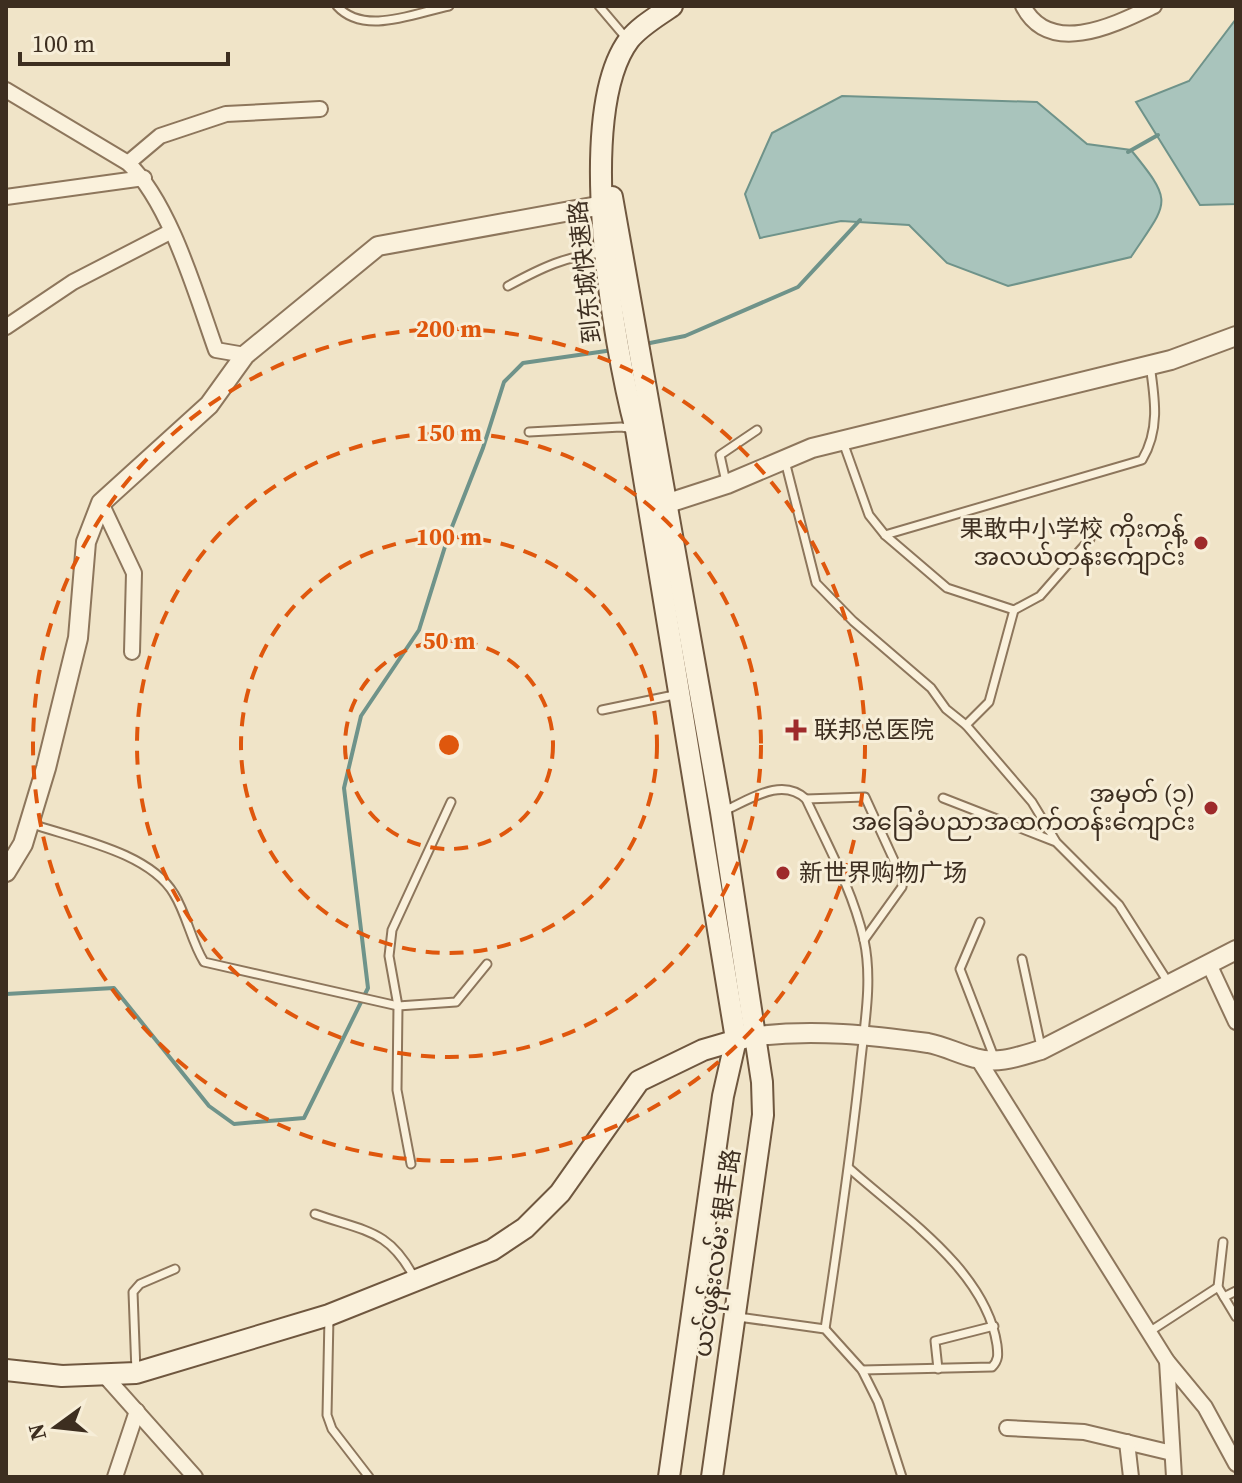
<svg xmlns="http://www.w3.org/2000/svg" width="1242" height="1483" viewBox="0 0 1242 1483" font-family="'Source Serif 4','Noto Sans SC','Noto Sans Myanmar',serif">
<rect width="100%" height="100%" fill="#f0e4c8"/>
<!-- water -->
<g fill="#a9c4bc" stroke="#6f938a" stroke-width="2">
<polygon points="1236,19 1236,204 1200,205 1136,102 1189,81"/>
<path d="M842,96L1037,102L1087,144L1131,150C1175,204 1168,201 1131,257L1008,286L947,263L909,225L841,221L760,238L745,194L772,133Z"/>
</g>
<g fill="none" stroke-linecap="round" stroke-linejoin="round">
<!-- stream -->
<g stroke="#6f938a" stroke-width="4">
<polyline points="1128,152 1158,135"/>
<polyline points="645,344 685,336 798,287 860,220"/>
<polyline points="6,994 114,988 209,1106 234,1124 304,1118 368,988 344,788 361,716 419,630 448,537 483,448 504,382 523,363 613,350"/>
</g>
<defs>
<g id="service">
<path d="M337,6C364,36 415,13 449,6"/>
<polyline points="599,6 627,39"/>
<path d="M508,286C541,268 567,255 605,253"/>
<polyline points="529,432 621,427 634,429"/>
<polyline points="843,442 869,515 885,535 947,588 1014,610 1040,596 1090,539"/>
<polyline points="785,461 816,583 853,621 931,688 946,709 966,725"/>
<polyline points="726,482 720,455 757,430"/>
<path d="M885,535L1142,460C1160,430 1155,399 1150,365"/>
<polyline points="1014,610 989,702 966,725 1032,802 1055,840"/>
<polyline points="602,710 679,694"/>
<polyline points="943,798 1056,842 1119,905 1168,982"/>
<polyline points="806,799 865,797 903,880 902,887 864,940"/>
<path d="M724,811C749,800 782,776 806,799C827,844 853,891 864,940C873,981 864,1027 860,1068C851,1155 838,1242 825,1329"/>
<path d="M32,824C77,839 150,853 174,894C187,915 191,941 204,962L398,1006L456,1002L487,964"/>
<polyline points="980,922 960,969 994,1057"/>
<polyline points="1022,959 1041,1047"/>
<polyline points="411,1164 397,1090 398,1006 389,956 392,930 451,802"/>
<path d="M849,1168C902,1216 986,1270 997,1345C998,1354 999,1360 992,1367L862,1370"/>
<path d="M315,1214C366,1232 389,1229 415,1279"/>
<polyline points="1223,1242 1218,1287 1236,1317"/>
<polyline points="1224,1297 1236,1291"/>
<polyline points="329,1317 327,1415 332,1429 369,1477"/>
<polyline points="738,1317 825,1329 862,1370 878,1402 902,1477"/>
<polyline points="1149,1332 1218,1287"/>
<polyline points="938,1369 935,1341 994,1326"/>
<polyline points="136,1372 133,1292 140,1284 175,1269"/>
</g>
<g id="minor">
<path d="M1023,6C1050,58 1116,24 1154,6"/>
<path d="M6,90L128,163C170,203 196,294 216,350L245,355"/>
<polyline points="128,163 160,136 226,114 320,109"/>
<polyline points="6,197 144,178"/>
<polyline points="6,327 73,282 170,232"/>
<polyline points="101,503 134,573 132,652"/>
<polyline points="1209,964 1236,1022"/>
<polyline points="978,1059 1167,1361 1205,1407 1236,1464"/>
<polyline points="1167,1361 1174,1477"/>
<polyline points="105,1376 195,1477"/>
<polyline points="1007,1428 1084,1432 1172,1453"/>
<polyline points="1127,1442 1131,1477"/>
<polyline points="115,1477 137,1411"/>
</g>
<g id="tertiary">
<polyline points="653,508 727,484 812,448 1171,360 1236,336"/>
<polyline points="6,872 23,844 46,768 78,638 86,542 101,503 209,405 245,355 378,246 603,205"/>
<path d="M757,1036C815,1029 870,1035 928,1043C944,1046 959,1054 975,1058C998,1065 1020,1056 1041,1050L1236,950"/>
</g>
<g id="secondary">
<polyline points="612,197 721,812 762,1082 763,1115 712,1477"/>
<polyline points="6,1370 62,1376 136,1373 329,1315 492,1250 525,1228 560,1193 639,1081 703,1050 744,1038"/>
<path d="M669,1477L723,1096L736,1039L636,430C613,344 574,113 629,40C640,26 658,16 672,6"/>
</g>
</defs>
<!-- service casing -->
<use href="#service" stroke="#8d765c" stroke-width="11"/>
<!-- minor casing -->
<use href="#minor" stroke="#8d765c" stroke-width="18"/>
<!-- tertiary casing -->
<use href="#tertiary" stroke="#8d765c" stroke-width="22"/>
<!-- secondary casing -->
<use href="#secondary" stroke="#6f573f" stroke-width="24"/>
<!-- service -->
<use href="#service" stroke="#faf1dc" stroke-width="7"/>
<!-- minor -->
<use href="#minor" stroke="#faf1dc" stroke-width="14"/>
<!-- tertiary -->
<use href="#tertiary" stroke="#faf1dc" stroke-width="18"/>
<!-- secondary -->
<use href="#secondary" stroke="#faf1dc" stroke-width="20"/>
</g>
<!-- distance rings -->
<g fill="none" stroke="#df570d" stroke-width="4" stroke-dasharray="14 10">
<circle cx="449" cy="745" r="104"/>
<circle cx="449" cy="745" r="208"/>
<circle cx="449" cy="745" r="312"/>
<circle cx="449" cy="745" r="416"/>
</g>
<!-- markers -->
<g fill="#9e2a2b" stroke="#f7eed8" stroke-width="3">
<circle cx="1201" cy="543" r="8"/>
<path d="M792 718h8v8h8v8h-8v8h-8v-8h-8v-8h8z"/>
<circle cx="1211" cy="808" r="8"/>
<circle cx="783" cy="873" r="8"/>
</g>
<g text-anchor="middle" stroke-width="6" stroke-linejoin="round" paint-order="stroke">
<!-- street labels -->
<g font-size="24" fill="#3d2e20" stroke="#f7eed8">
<text transform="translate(585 272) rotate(-96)" y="8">到东城快速路</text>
<text transform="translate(717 1253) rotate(-82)" y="8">ယင်ဖုန်းလမ်း 银丰路</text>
</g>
<!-- poi labels -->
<g font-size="24" fill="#3d2e20" stroke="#f7eed8" text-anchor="end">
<text x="1185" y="537">果敢中小学校 ကိုးကန့်<tspan x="1185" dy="28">အလယ်တန်းကျောင်း</tspan></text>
<text x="814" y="738" text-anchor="start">联邦总医院</text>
<text x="1195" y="802">အမှတ် (၁)<tspan x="1195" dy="28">အခြေခံပညာအထက်တန်းကျောင်း</tspan></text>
<text x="799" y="881" text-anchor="start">新世界购物广场</text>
</g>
</g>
<circle cx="449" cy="745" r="12" fill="#df570d" stroke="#f7eed8" stroke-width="4"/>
<g font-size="24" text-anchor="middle" font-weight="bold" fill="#df570d" stroke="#f7eed8" stroke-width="6" stroke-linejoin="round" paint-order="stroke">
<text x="449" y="337">200 m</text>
<text x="449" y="441">150 m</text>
<text x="449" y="545">100 m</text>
<text x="449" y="649">50 m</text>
</g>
<!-- border -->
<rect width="1242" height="1483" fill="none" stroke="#3d2e20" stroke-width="16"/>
<!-- north arrow -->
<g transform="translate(56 1427) rotate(255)" stroke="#f7eed8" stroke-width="6" paint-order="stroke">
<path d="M0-6L14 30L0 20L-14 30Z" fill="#3d2e20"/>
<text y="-12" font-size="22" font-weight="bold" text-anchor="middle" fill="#3d2e20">N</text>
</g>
<!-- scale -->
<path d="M20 52v12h208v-12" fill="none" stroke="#3d2e20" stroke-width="4"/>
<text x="32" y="52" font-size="24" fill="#3d2e20" stroke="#f7eed8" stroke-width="6" paint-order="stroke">100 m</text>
</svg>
